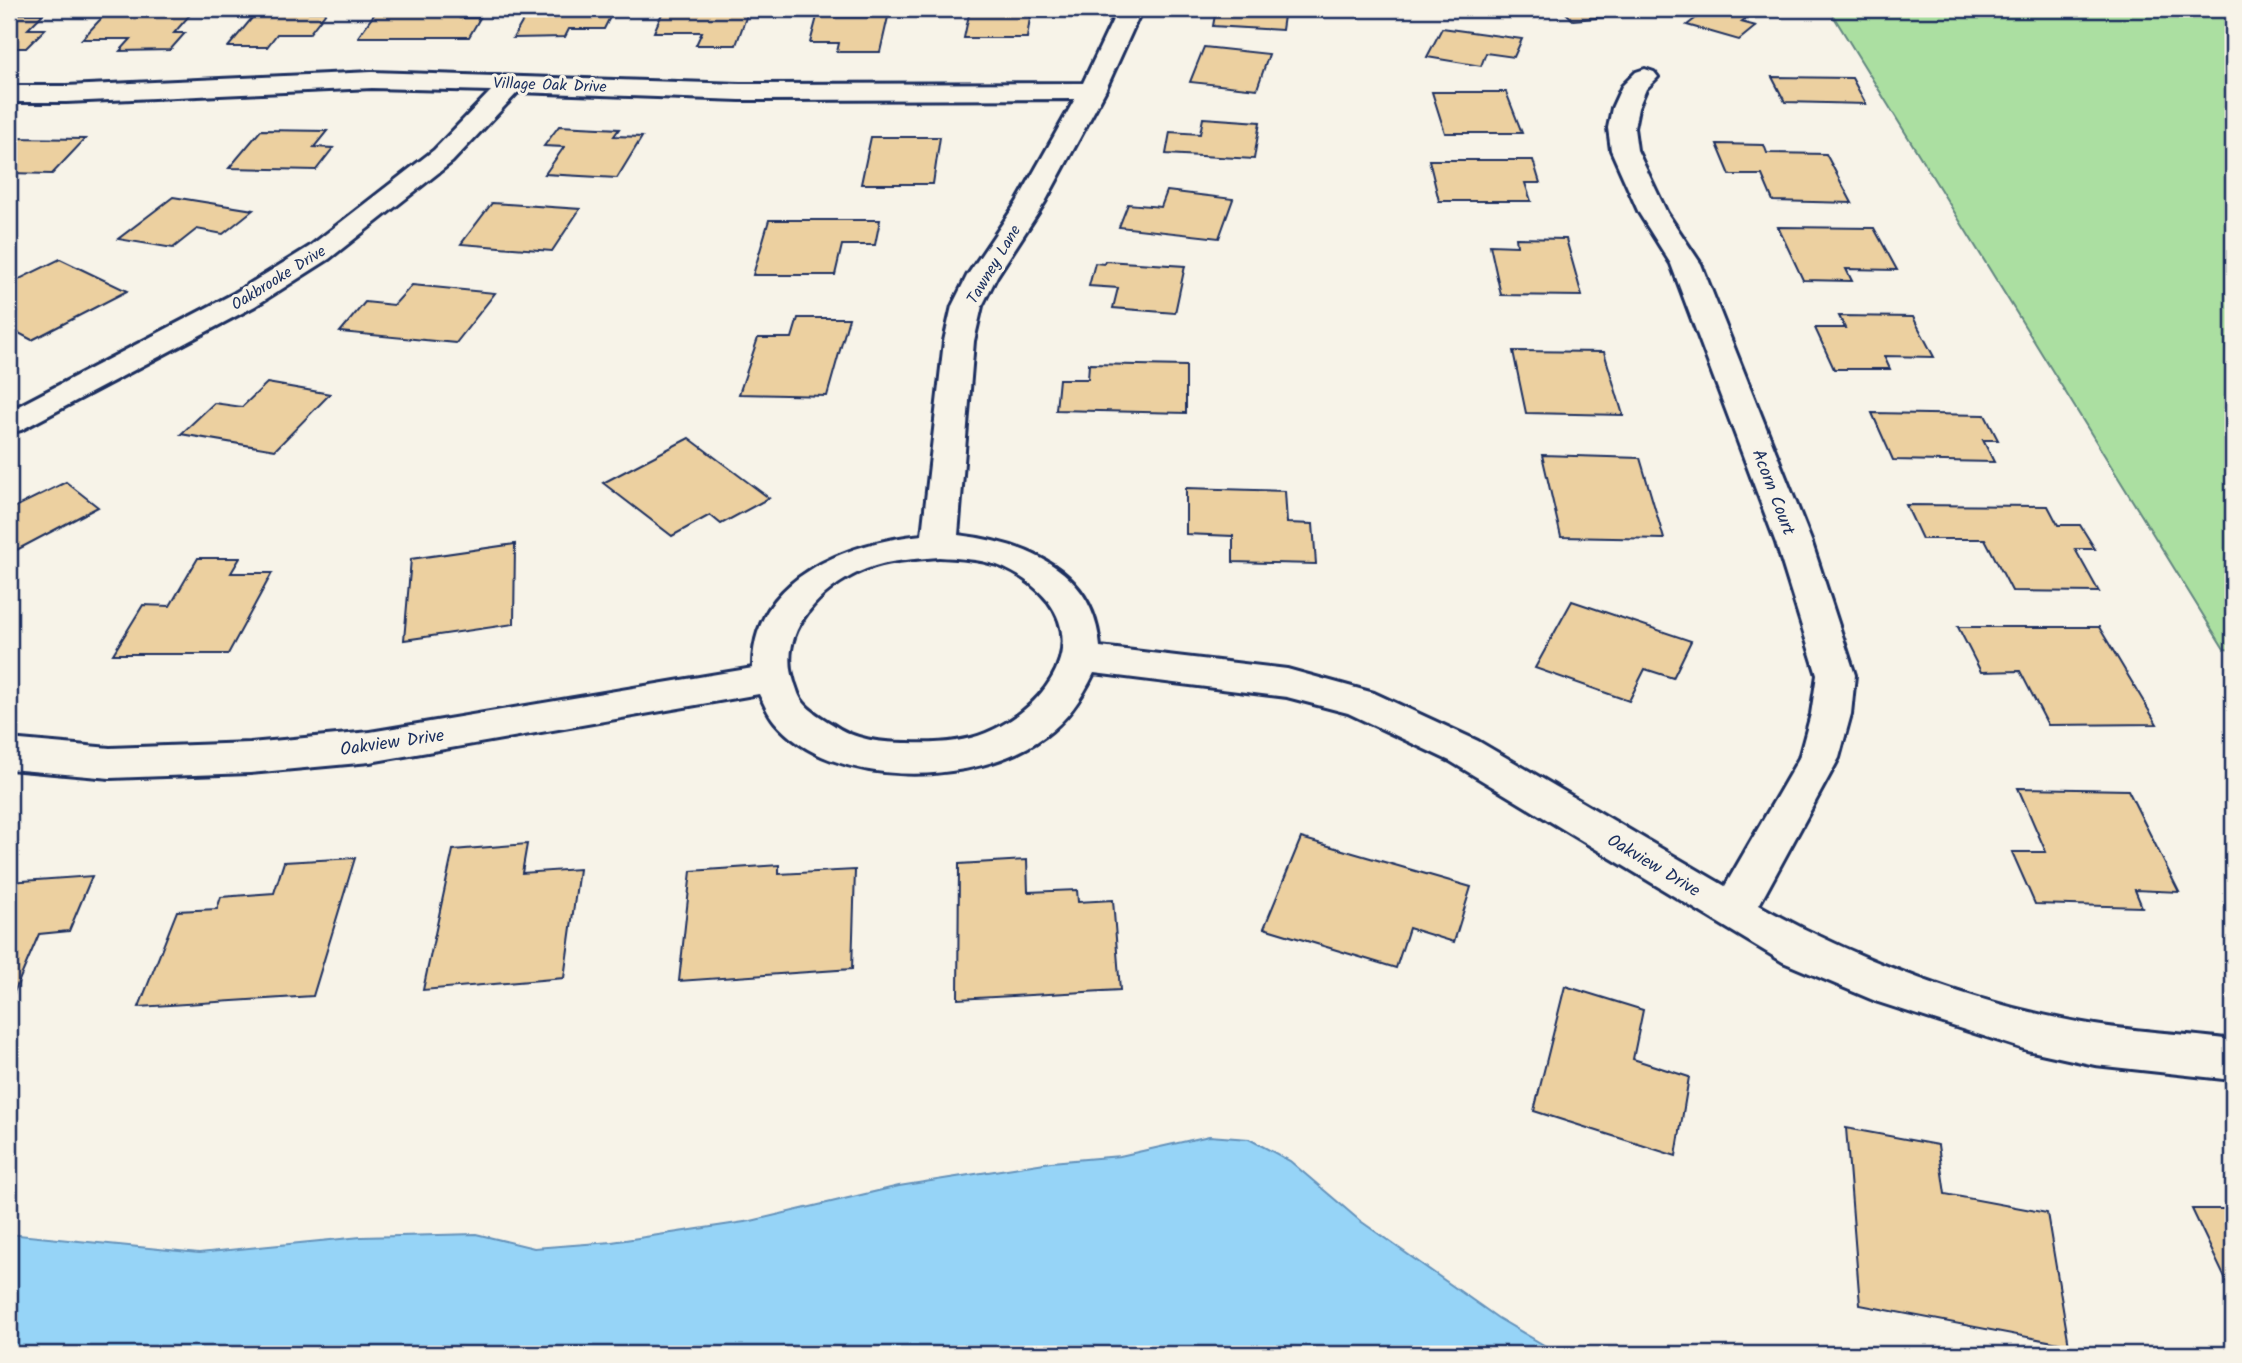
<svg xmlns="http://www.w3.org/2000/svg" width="2242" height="1363" viewBox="0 0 2242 1363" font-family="Kalam,sans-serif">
<rect width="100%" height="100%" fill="#f7f3e8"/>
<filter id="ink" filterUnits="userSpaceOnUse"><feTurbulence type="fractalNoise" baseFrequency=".0143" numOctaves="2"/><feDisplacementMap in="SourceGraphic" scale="14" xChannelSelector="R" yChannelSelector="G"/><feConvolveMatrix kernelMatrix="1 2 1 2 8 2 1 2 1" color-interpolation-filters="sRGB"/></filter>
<g filter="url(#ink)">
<!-- green -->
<polygon fill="#abdfa1" stroke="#638780" stroke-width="2" points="1829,9 2233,9 2233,650 2224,649"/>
<!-- water -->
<polygon fill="#96d4f7" stroke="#6592ba" stroke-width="2" points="1209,1136 1249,1139 1290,1161 1359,1220 1498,1318 1559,1354 9,1354 9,1234 199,1253 361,1237 476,1234 534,1248 612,1242 751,1221 899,1186 1051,1162 1120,1156"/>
<!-- building -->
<g fill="#ecd0a0" stroke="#1b2f5e" stroke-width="2">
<polygon points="110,9 195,9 174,33 185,33 170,50 120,51 131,39 82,39"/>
<polygon points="378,9 466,9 460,18 480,18 469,37 358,37"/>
<polygon points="545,9 614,9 604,29 569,29 565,37 513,38 524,19 539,19"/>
<polygon points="664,9 749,9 736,45 696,45 702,32 654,32"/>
<polygon points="1216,9 1285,9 1282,30 1213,26"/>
<polygon points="1532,9 1600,9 1608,17 1573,20 1564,11 1537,14"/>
<polygon points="1679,9 1754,9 1756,10 1741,22 1756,26 1739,40 1687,25 1700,15"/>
<polygon points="970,10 1031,11 1027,38 964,38"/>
<polygon points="257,12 326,12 309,34 277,34 267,47 228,47"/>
<polygon points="9,14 43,14 28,29 45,29 26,48 9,48"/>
<polygon points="817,17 888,17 880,52 837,52 839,43 810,43"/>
<polygon points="1442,28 1522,39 1514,57 1486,53 1481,66 1427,57"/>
<polygon points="1204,47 1269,54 1257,89 1190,82"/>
<polygon points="1772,77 1852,78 1866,104 1785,102"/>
<polygon points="1432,92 1506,92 1522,133 1445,133"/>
<polygon points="1203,118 1260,122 1254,159 1166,154 1170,132 1200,134"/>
<polygon points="559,126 619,129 614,136 642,137 617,178 545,174 564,147 544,146"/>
<polygon points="261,130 327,131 314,147 333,148 316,170 229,168"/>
<polygon points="871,137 940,137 933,184 861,184"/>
<polygon points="9,138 85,139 52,174 9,173"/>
<polygon points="1717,144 1764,145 1767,153 1826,154 1852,203 1773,201 1762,175 1730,175"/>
<polygon points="1429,160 1533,160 1540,183 1525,183 1531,201 1439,201"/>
<polygon points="1167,191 1233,199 1219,238 1119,227 1128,204 1161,207"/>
<polygon points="173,197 253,210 223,234 197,229 173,248 118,239"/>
<polygon points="492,203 580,209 552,251 461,244"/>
<polygon points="769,220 880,220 875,245 842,245 835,275 753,275"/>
<polygon points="1778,227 1874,228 1897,270 1846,269 1852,281 1803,280"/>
<polygon points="1516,238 1566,239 1582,296 1501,295 1490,245 1517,246"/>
<polygon points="60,259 127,291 32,340 9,328 9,316 17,312 9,308 9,284"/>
<polygon points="1105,261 1185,266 1175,313 1113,308 1118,288 1089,286 1095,263 1104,264"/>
<polygon points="412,285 495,293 456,343 340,332 365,302 394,305"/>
<polygon points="1839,316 1913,317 1934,357 1884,356 1890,369 1834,369 1815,328 1845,328"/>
<polygon points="798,318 849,318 827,396 739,394 758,338 792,338"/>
<polygon points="1513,351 1604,352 1623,415 1526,413"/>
<polygon points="1089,364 1186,366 1186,413 1056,410 1059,379 1088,379"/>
<polygon points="267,383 330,394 275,450 181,434 214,403 242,407"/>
<polygon points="1872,413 1985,415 1998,440 1983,440 1994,462 1893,460"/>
<polygon points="689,438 769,498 721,524 710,515 672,536 603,483"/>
<polygon points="1542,455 1640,458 1664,539 1561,537"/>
<polygon points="66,482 98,507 9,554 9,510"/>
<polygon points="1186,488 1285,491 1287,523 1313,524 1316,564 1233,562 1233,536 1186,534"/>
<polygon points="1906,505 2048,506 2058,525 2080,525 2095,549 2075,549 2099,592 2012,591 1985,539 1922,539"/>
<polygon points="515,544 514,624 404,640 411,559"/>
<polygon points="198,558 240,558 231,573 272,573 228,654 113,654 143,605 170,606"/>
<polygon points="1572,601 1691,641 1673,678 1645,669 1629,701 1535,668"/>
<polygon points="1958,627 2099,627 2157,724 2048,725 2020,671 1981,672"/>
<polygon points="2018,788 2128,790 2179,892 2135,890 2142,907 2035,904 2012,852 2046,852"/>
<polygon points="1301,838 1471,887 1454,942 1409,928 1396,968 1264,928"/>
<polygon points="527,844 522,873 579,869 564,978 423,990 453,850"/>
<polygon points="355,858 313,996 139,1007 177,911 217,909 221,897 274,893 284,862"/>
<polygon points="1027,860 1028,892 1077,890 1078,902 1113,900 1120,990 958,999 959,864"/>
<polygon points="779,865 779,874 855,870 852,969 679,981 691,871"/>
<polygon points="92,876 69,931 39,934 9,1004 9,882"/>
<polygon points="1565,986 1643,1010 1633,1059 1689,1077 1676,1156 1534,1111"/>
<polygon points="1846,1128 1938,1145 1945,1194 2047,1213 2069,1345 1860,1305"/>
<polygon points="2192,1209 2233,1209 2233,1295"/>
</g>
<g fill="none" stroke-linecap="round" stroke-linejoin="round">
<defs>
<path id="minor" d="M1118,9H1142L1105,91L1045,202L997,276L982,306L974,341L958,535C1025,543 1094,569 1100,647L1287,669L1374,693L1478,741L1725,886L1799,758L1811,714L1817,675L1776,543L1671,264L1639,213L1611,150L1608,128L1612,108L1622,86L1636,72L1645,69L1654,72L1658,77L1646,89L1638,108L1634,128L1637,150L1667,213L1701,264L1812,543L1855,675L1851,714L1839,758L1759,905C1859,961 1981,1007 2095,1025C2141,1032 2187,1034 2233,1040V1080L2095,1065L2027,1050L1878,1002L1783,962L1450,761L1348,713L1287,697L1094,673C1082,698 1067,720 1045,736C978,787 832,790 775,722C768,714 764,703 759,694L370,762L250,773L110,778L9,769V739L110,748L250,743L370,732L753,668C751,578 849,542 922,535L944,341L952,306L967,276L1017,202L1075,99L740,100L518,92L452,162L329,259L255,306L21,430L9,433V411L233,294L309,247L434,150L491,91L372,88L66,102H9V86H66L372,72L740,84L1083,83ZM939,557C958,558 978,559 997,565C1016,572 1035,585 1048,601C1089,654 1036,713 986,733C962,743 934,744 908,743C881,743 854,740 832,724C822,718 810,711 803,702C798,696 797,689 794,682C777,631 822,587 866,569C889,560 915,559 939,557Z"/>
</defs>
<!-- minor casing -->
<use href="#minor" stroke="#1b2f5e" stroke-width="6"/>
<!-- minor -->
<use href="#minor" fill="#f7f3e8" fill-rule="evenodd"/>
</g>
</g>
<g text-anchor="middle" stroke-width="6" stroke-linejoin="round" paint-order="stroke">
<!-- far-street labels -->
<g font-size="16" fill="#1b2f5e" stroke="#f7f3e8">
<text transform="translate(550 84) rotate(2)" y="6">Village Oak Drive</text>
<text transform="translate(993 264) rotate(-59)" y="6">Tawney Lane</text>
<text transform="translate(278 277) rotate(-32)" y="6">Oakbrooke Drive</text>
</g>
<!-- street labels -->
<g font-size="18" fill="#1b2f5e" stroke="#f7f3e8">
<text transform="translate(1774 492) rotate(69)" y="6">Acorn Court</text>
<text transform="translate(392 742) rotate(-8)" y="6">Oakview Drive</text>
<text transform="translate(1654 865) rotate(31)" y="6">Oakview Drive</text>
</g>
</g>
<!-- margin -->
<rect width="2242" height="1363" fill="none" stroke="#f7f3e8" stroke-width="35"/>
<rect x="18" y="18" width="2207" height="1328" fill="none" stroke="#1b2f5e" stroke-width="2.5" filter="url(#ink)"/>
</svg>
